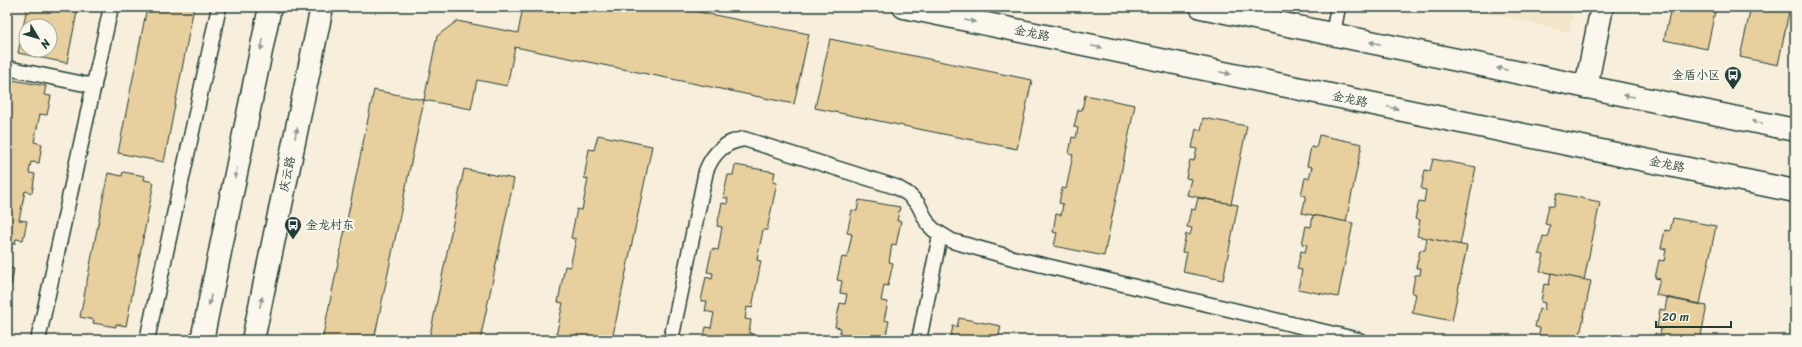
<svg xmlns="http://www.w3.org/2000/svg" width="1802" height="347" viewBox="0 0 1802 347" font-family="Sriracha,'LXGW WenKai TC',sans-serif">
<rect width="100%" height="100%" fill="#f7efdc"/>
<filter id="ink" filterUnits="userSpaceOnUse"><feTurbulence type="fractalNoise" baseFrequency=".025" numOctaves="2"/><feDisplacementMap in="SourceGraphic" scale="8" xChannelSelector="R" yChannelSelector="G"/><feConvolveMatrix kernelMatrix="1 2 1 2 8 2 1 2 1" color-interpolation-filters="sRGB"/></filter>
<g filter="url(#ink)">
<!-- built -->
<polygon fill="#f2e5c9" points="1463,7 1574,7 1569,32"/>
<!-- building -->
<g fill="#e8cf9e" stroke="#1f3d34" fill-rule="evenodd">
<path d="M27,7H78L67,63L18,53ZM26,26H50V50H26Z"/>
<polygon points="147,7 194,7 164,162 118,153"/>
<polygon points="523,7 674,7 809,34 794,104 515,47 507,86 477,80 471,109 424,100 437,36 457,21 518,33"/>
<polygon points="1671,7 1716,7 1707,49 1664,40"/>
<polygon points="1751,7 1790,7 1778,65 1740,57"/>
<polygon points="830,39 1032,80 1017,149 815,108"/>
<polygon points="7,79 46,86 44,95 51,96 47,115 40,114 34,142 42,144 39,163 31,162 29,173 35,174 32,193 25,191 19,220 27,221 23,240 16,239 15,244 7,242"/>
<polygon points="374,90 424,100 374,340 322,340"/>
<polygon points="1085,95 1135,105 1104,256 1054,246 1057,233 1053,232 1056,214 1061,215 1063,204 1059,203 1062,188 1066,189 1073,155 1069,154 1072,137 1076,138 1078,128 1074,127 1078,110 1082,110"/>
<polygon points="1203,118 1247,126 1231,204 1187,195 1191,179 1186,178 1190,160 1194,161 1197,149 1192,148 1196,129 1201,131"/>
<polygon points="598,135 652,146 612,340 550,340 551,335 556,336 563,303 558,302 565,266 570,267 576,239 571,238 577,209 582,210 588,179 584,178 589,149 594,150"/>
<polygon points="1319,135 1362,144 1346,222 1302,213 1306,196 1301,195 1305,178 1309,178 1312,167 1307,166 1311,147 1316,148"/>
<polygon points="1433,159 1476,167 1460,245 1417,236 1420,220 1415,219 1419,201 1424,202 1426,190 1421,189 1425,170 1430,171"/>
<polygon points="735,165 775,172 773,182 777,183 767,230 763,230 757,260 761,261 752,308 747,307 745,319 751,320 749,333 753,334 752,340 703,340 706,327 711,328 714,313 705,311 707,301 701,301 706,277 712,279 713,273 707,272 712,249 718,250 722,227 717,226 722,203 727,204 728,198 723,198 728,175 733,175"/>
<polygon points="464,169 514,179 480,340 429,340"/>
<polygon points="123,172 145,176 144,180 154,182 126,326 116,324 116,327 93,323 94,320 80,317 108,173 122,176"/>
<polygon points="1557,193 1600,202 1584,280 1540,271 1544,255 1539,254 1543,236 1548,237 1550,225 1545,224 1549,205 1554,206"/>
<polygon points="1198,198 1238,205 1223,280 1183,272 1187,253 1182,252 1186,234 1190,235 1192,228 1187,227 1191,209 1195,210"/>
<polygon points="859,200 900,207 897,221 901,221 896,245 892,244 889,262 893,263 888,286 884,285 881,301 888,302 884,320 889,321 885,340 838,340 841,328 835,327 840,303 845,304 847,294 840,293 842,281 837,280 842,257 847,258 852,234 847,233 852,210 857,211"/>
<polygon points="1313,215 1353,223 1338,297 1298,289 1302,270 1297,269 1301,251 1305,252 1307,245 1302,244 1306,226 1311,227"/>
<polygon points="1673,218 1716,226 1700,304 1656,295 1660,279 1655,278 1659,260 1664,261 1666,249 1661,248 1665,230 1670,231"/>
<polygon points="1427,238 1467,246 1452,321 1412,313 1416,294 1412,293 1415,275 1420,275 1421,268 1416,268 1420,250 1425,250"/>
<polygon points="7,267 14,269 11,285 7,284"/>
<polygon points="1551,273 1591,281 1579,340 1538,340 1540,328 1535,327 1539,309 1544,310 1545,303 1541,302 1544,284 1549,285"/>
<polygon points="1667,298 1707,306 1700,340 1654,340 1655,333 1660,335 1661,328 1657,327 1660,309 1665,310"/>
<polygon points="959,318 1001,326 998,340 950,340 953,326 957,327"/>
</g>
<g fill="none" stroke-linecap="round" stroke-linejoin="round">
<defs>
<g id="lane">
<polyline points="1333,34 1338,7"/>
<polyline points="7,68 94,86"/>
<polyline points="38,340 111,7"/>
<polyline points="147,340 219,7"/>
<path d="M671,340L706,171C713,153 724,142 744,139L896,187L908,194L918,204L928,224L934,230L952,241L1013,258L1359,340"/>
<polyline points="919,340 940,235"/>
</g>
<polyline id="street" points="1586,87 1602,7"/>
<g id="secondary">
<polyline points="904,7 1795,191"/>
<polyline points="1201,7 1795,130"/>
<polyline points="202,340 270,7"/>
<polyline points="253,340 322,7"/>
</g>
</defs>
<!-- lane casing -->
<use href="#lane" stroke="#1f3d34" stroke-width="17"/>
<!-- street casing -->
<use href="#street" stroke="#1f3d34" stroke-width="25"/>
<!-- secondary casing -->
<use href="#secondary" stroke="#1f3d34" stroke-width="25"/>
<!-- lane -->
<use href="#lane" stroke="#fbf7ec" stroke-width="14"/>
<!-- street -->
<use href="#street" stroke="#fbf7ec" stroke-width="22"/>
<!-- secondary -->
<use href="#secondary" stroke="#fbf7ec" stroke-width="22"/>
</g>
<!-- one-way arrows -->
<defs><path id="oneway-solid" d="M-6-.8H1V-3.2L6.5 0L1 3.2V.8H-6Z"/></defs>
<g fill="#8d9a90">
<use href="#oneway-solid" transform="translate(970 21) rotate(12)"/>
<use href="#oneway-solid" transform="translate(1375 43) rotate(-168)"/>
<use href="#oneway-solid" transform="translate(262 45) rotate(102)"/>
<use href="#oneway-solid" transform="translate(1097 47) rotate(12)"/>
<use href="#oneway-solid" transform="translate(1502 69) rotate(-168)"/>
<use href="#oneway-solid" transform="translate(1225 73) rotate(12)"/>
<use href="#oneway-solid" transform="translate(1629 96) rotate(-168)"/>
<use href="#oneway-solid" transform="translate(1393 108) rotate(12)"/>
<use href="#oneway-solid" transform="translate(1757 122) rotate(-168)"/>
<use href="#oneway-solid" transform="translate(296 133) rotate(-78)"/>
<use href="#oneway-solid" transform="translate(236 173) rotate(102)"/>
<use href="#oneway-solid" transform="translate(210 300) rotate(102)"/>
<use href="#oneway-solid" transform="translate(261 302) rotate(-78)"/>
</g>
</g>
<!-- icons -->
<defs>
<symbol id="bus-pin" viewBox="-11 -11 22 30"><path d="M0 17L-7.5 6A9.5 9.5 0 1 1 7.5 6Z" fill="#1f3d34" stroke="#fbf7ec"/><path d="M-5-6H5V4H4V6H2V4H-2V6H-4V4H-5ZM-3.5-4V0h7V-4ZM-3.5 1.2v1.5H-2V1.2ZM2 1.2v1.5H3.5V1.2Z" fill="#fff"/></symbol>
</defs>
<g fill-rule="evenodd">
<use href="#bus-pin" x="1723" y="65" width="20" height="27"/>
<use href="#bus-pin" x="283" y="215" width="20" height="27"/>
</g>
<g text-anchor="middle" stroke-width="4" stroke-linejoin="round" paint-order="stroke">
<!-- street labels -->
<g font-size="12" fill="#1f3d34" stroke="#fbf7ec">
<text transform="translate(1032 33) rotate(12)" y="4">金龙路</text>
<text transform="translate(1350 99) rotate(12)" y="4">金龙路</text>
<text transform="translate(1667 164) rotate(12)" y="4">金龙路</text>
<text transform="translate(287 174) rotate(-78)" y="4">庆云路</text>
</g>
<!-- poi labels -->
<g font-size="12" fill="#1f3d34" stroke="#fbf7ec" text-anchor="end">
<text x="1720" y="79">金盾小区</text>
<text x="306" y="229" text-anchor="start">金龙村东</text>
</g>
</g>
<!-- margin -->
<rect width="1802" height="347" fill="none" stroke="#fbf7ec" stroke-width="24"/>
<rect x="12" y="12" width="1778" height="323" fill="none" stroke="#1f3d34" stroke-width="1.5" filter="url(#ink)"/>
<!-- north arrow -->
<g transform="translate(38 38) rotate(128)"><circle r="19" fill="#fbf7ec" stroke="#a3ada2"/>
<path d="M0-3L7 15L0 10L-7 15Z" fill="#1f3d34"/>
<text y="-6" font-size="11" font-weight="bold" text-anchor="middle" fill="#1f3d34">N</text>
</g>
<!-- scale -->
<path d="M1656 321v6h75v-6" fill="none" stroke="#1f3d34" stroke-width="2"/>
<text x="1662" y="321" font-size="12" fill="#1f3d34" stroke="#fbf7ec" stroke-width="3" paint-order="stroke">20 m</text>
</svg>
